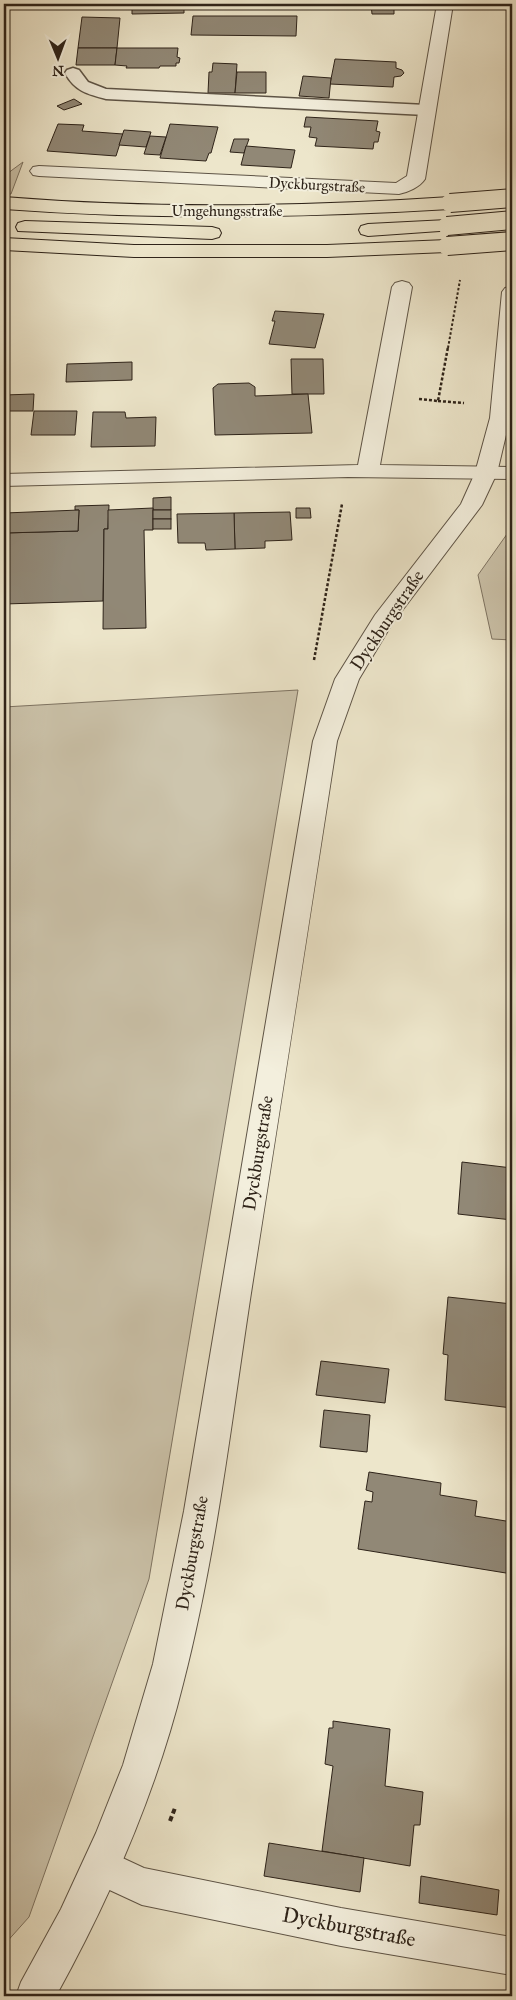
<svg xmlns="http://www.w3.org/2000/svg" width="516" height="2000" viewBox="0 0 516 2000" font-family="'IM FELL Great Primer',serif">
<rect width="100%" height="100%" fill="#ede6cb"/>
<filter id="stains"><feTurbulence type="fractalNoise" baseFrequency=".004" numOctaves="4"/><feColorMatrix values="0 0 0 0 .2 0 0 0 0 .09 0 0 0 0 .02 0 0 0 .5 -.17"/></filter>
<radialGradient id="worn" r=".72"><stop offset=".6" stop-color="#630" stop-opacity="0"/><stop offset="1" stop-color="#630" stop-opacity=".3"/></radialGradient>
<!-- green -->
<g fill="#cdc5ad" stroke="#7e7463">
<polygon points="23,162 11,194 4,194 4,176"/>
<polygon points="512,527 512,640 492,639 478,575"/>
<polygon points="298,690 149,1579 29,1917 4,1945 4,707"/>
</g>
<!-- building -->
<g fill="#918876" stroke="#2e2319">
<polygon points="132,4 184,4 184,13 132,14"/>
<polygon points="371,4 394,4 394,14 372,14"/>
<polygon points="193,16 297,16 296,36 191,35"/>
<polygon points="82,17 120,18 117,48 78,48"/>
<polygon points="78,48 117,48 115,65 76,65"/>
<polygon points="117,48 178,48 177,57 180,58 179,63 176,63 176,66 160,66 159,68 126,68 127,66 115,65"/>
<polygon points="335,59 396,62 396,68 402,70 404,73 401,76 394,77 393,87 330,84"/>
<polygon points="213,63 237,64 235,93 208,93 209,72 212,72"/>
<polygon points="237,72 266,72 266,93 235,93"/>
<polygon points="303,76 331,78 329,98 299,96"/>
<polygon points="74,99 82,104 64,110 57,106"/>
<polygon points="306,117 378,121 376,131 380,132 378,142 374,142 373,149 315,146 317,138 309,137 311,127 304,127"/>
<polygon points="58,124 84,125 82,131 123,134 116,156 47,151"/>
<polygon points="170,124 218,127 211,153 209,153 206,161 160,158"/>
<polygon points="124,130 151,132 146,147 119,145"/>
<polygon points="150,136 166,137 160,155 144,154"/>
<polygon points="234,139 249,139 244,153 230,152"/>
<polygon points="246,146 295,150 291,168 241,165"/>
<polygon points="275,311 324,314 315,348 269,344 275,321 272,321"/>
<polygon points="291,359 323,359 324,394 292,394"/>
<polygon points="132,362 132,380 66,382 67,364"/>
<polygon points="249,383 255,387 255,396 308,394 312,433 215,435 213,388 218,384"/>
<polygon points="34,394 33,411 4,411 4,395"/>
<polygon points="34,411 77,411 75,435 31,435"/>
<polygon points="93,412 125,412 126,418 156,417 155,446 91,447"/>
<polygon points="171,497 171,510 153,510 153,498"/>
<polygon points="109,505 108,529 104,529 103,601 4,604 4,533 78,531 79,510 75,510 75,506"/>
<polygon points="153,508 153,530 144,530 146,628 103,629 104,529 108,529 108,510"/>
<polygon points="296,508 310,508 311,518 296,518"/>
<polygon points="79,510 78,531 4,533 5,513"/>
<rect x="153" y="510" width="18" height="9"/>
<polygon points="290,512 292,540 265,541 265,548 235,549 234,513"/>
<polygon points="234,513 235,549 206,550 205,543 178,543 177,514"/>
<rect x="153" y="519" width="18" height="10"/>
<polygon points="462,1162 512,1168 512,1220 458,1214"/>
<polygon points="448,1297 512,1304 512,1408 445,1400 448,1355 443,1354"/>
<polygon points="321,1361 389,1369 385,1403 316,1395"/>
<polygon points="324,1410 370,1415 367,1452 320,1447"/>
<polygon points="369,1472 441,1483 440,1495 477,1501 475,1516 512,1522 512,1574 358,1549 365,1501 372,1502 373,1492 366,1490"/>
<polygon points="333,1721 390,1729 385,1786 423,1792 420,1825 414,1825 410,1866 322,1851 333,1766 325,1764 329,1728 333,1728"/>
<polygon points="269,1843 364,1858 360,1892 264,1876"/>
<polygon points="421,1876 499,1890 497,1915 419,1903"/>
</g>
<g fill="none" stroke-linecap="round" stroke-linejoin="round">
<defs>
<path id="service" d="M73,68L79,70L88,82L106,89L426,105L432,106L434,110L432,114L426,115L106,99C87,94 75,91 65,73L67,70Z"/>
<g id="minor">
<path d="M437,4H453L425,179C420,187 408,192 399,194L39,176L33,175L30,171L33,167L39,166L396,183L407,176Z"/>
<polygon points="402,281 409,283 412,287 380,465 512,467 512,479 348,477 4,486 4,474 358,465 392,287 395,283"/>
<polygon points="101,1848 144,1868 341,1908 512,1937 512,1975 341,1946 142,1905 88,1880 82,1867 88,1854"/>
</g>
<path id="tertiary" d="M512,286V398L510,418L497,473L482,505L392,624L359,679L337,741C309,925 280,1109 251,1293C231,1424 216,1556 183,1684C156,1793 110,1898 56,1996H16L21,1982L61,1909L96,1833L123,1765L153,1664L184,1511L313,741L335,679L375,615L461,504L475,473L490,418L502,292L505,288Z"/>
<g id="trunk">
<path d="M4,197C153,209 301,207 450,197L456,199L459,203L456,207L450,209C301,218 153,220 4,209Z"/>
<polygon points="447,220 454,222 456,226 454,230 368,236 361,234 359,230 361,226 368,224"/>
<polygon points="25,221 212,227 219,229 221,233 219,237 212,239 18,231 16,227 18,223"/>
<polygon points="4,238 134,245 327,245 447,240 454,242 456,246 454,250 447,252 327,257 134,257 4,250"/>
</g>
</defs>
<!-- service casing -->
<use href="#service" stroke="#5e5446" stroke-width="3"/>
<!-- minor casing -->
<use href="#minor" stroke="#5e5446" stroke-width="2"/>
<!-- tertiary casing -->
<use href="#tertiary" stroke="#5e5446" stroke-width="2"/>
<!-- trunk casing -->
<use href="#trunk" stroke="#2e2319" stroke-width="2"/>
<!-- path-far2 -->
<polyline stroke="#2e2319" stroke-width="2" stroke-dasharray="2.5 2" stroke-linecap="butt" points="448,348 460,280"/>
<!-- path-far1 -->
<g stroke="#2e2319" stroke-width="2.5" stroke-dasharray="3 2" stroke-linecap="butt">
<polyline points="419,399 438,401 448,347"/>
<polyline points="438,401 464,403"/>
<polyline points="314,660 342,504"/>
</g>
<!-- path -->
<polyline stroke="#2e2319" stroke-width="4" stroke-dasharray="5 3" stroke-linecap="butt" points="170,1821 175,1808"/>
<!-- service -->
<use href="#service" fill="#f3efdd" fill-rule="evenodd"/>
<!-- minor -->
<use href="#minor" fill="#f3efdd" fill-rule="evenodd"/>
<!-- tertiary -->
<use href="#tertiary" fill="#f3efdd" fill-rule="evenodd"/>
<!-- trunk -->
<use href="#trunk" fill="#ede6cb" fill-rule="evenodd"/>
<defs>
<g id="trunk-bridge">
<polyline points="450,203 512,198"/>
<polyline points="447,226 512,220"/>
<polyline points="447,246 512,241"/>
</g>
</defs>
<!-- trunk-bridge casing -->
<use href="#trunk-bridge" stroke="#2e2319" stroke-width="20" stroke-linecap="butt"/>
<!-- trunk-bridge -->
<use href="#trunk-bridge" stroke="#ede6cb" stroke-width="18"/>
</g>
<g text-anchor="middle" stroke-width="4" stroke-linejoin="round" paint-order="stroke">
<!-- far-street labels -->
<g font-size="15" fill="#2e2319" stroke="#f3efdd">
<text transform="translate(317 185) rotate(3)" y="5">Dyckburgstraße</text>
<text x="227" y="216">Umgehungsstraße</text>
</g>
<!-- street labels -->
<g font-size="18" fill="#2e2319" stroke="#f3efdd">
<text transform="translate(387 620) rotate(-56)" y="6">Dyckburgstraße</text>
<text transform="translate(258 1153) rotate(-81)" y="6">Dyckburgstraße</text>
<text transform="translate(192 1553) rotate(-80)" y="6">Dyckburgstraße</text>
</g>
<!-- near-street labels -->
<g font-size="21" fill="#2e2319" stroke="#f3efdd">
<text transform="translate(349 1927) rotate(11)" y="7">Dyckburgstraße</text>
</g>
</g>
<!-- margin -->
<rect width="516" height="2000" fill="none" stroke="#ede6cb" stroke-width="20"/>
<rect x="5" y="5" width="506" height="1990" fill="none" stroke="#2e2319" stroke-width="2.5"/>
<rect x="10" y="10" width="496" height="1980" fill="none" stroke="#2e2319"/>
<!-- north arrow -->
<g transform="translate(58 58) rotate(179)" stroke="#f3efdd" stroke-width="4" paint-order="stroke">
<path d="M0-4L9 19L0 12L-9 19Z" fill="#2e2319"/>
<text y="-8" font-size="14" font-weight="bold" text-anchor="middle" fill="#2e2319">N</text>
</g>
<rect width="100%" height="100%" filter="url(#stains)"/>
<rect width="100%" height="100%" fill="url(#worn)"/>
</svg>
